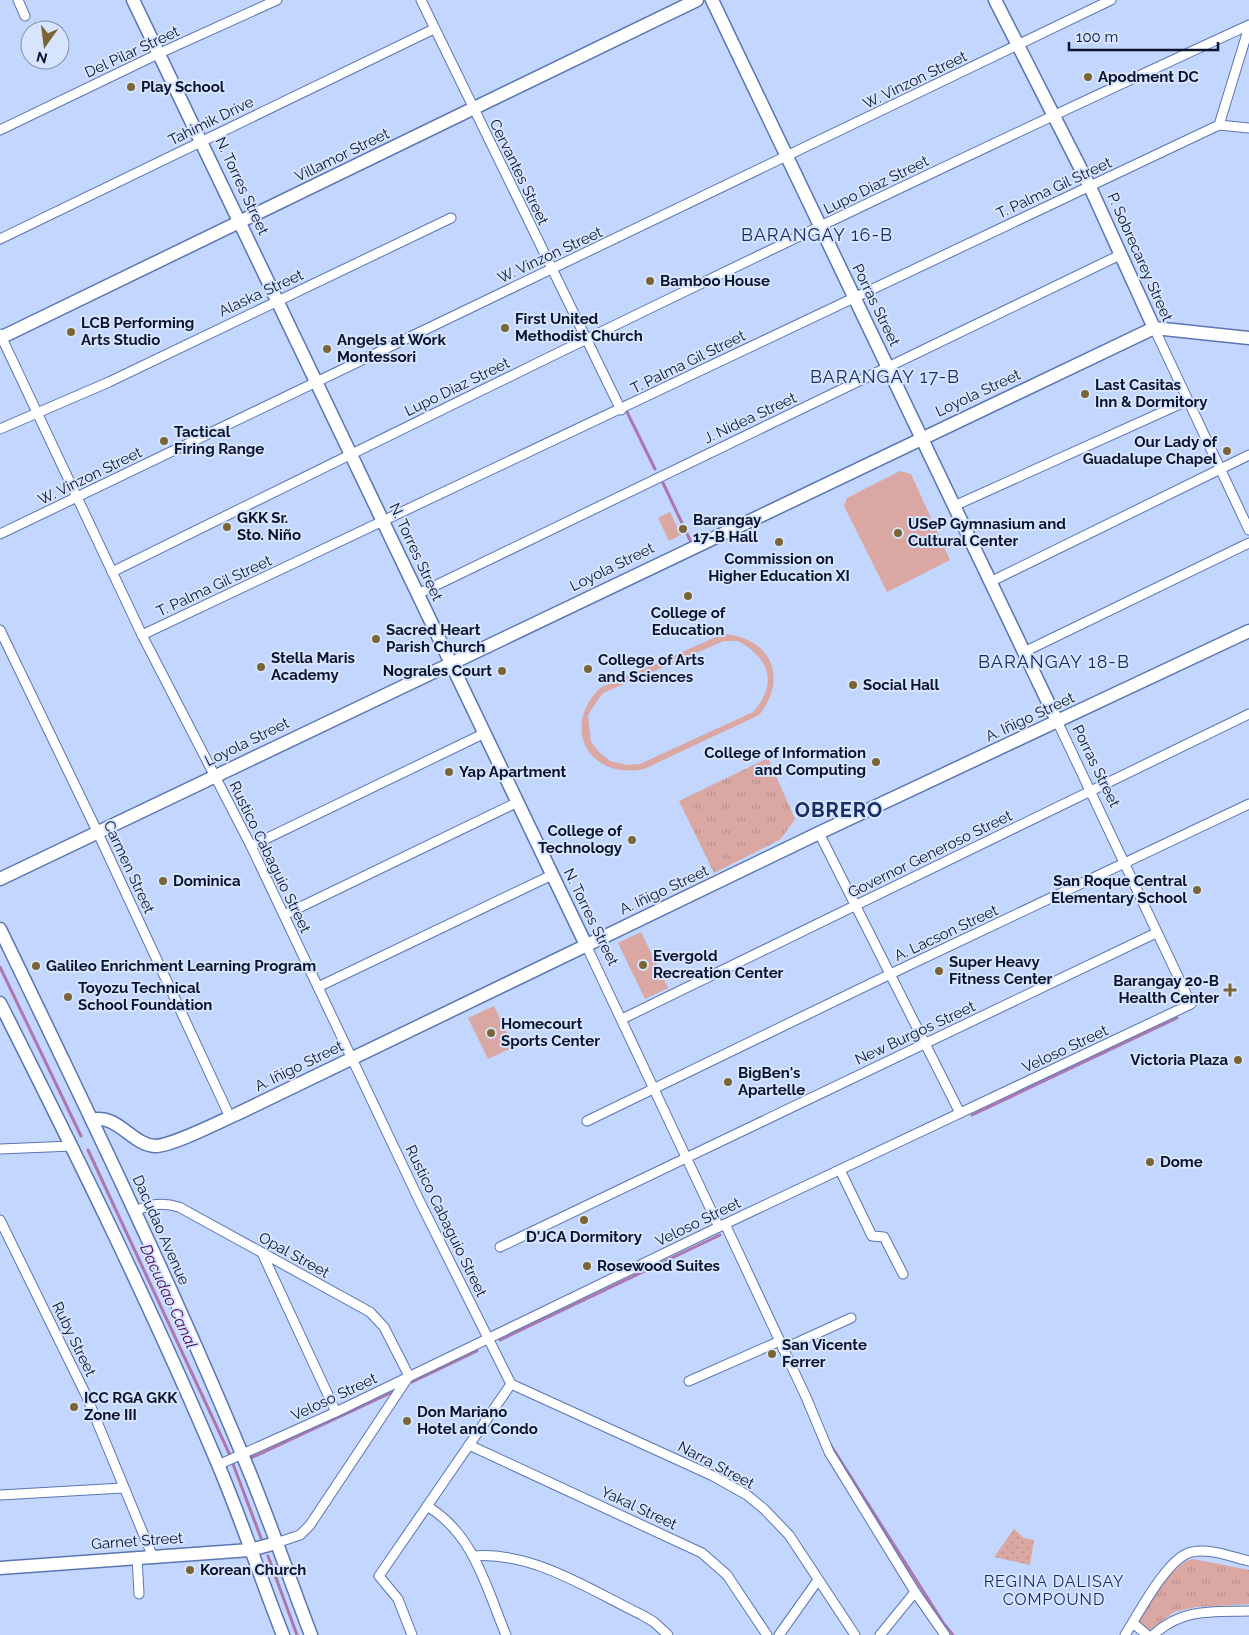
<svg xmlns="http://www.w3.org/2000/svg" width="1249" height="1635" viewBox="0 0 1249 1635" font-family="Raleway,sans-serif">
<defs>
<pattern id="park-tufts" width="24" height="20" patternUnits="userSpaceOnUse" patternTransform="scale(1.25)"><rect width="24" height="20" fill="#daa7a2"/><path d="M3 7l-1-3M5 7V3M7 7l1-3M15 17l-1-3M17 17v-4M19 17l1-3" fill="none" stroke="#ba8f8c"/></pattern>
<pattern id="garden-dots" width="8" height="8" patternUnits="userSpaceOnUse" patternTransform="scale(1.25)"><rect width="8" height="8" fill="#daa7a2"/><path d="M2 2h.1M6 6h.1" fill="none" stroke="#ba8f8c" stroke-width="1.8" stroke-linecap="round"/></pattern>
</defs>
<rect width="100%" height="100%" fill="#c3d6fe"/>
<!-- grass -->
<g fill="#daa7a2" fill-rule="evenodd">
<polygon points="900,471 911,474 950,560 887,592 844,506 847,498"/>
<polygon points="670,512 681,535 669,541 658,518"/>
<path d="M723,634C771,637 789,678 759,715L644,769C589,780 560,728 600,688ZM738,641C769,658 779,683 753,712L640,764L627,765L610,761L599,752L591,742L588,715L595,704L603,693L724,641Z"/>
<polygon points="641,932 668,988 645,999 618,943"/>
<polygon points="494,1006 514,1047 488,1059 468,1018"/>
</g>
<!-- park -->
<g fill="url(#park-tufts)">
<polygon points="768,758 795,819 781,839 714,873 679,801"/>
<path d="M1193,1559L1249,1570V1604L1196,1607L1174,1612L1149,1631L1139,1622C1150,1605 1173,1561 1193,1559Z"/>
</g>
<!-- garden -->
<polygon fill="url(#garden-dots)" points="1014,1529 1024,1538 1034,1540 1030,1565 994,1557"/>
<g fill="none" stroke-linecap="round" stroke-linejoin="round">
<!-- stream -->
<g stroke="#ab77ae" stroke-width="3">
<polyline points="627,412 655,469"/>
<polyline points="663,483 690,540"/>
<polyline points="0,967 81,1136"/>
<polyline points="972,1115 1177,1018"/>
<polyline points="88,1150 229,1453"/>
<polyline points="500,1340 720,1235"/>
<polyline points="412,1382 477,1351"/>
<polyline points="830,1444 944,1624 953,1635"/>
<polyline points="251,1458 397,1390"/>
<polyline points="233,1464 261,1538"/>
<polyline points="268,1556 297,1635"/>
</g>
<defs>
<g id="street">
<polyline points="18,0 25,16"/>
<polyline points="421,0 621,410"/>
<polyline points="1219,125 1249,27"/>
<polyline points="0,130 160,53 277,0"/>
<polyline points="0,239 434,29"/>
<polyline points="1154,328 1249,530"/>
<polyline points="0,334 142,635 251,846 420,1202 511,1384"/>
<polyline points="0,429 109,382 451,218"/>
<polyline points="954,506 1187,401"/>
<polyline points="0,534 1111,0"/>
<path d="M112,572C489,386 867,200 1249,25"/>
<polyline points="990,582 1249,455"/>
<path d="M418,594C652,479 888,369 1122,254"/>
<polyline points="0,630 97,831 230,1117"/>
<polyline points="142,635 1219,125 1249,128"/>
<polyline points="1024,652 1249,543"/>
<polyline points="819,833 960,1113"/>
<polyline points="251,846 485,733"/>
<polyline points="284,915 518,802"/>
<polyline points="586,945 719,1227"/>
<polyline points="318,987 552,875"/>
<polyline points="622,1019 1249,714"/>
<polyline points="587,1121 903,968 1249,804"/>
<polyline points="0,1149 72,1146"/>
<polyline points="840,1170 872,1236 884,1237 903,1274"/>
<path d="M135,1211C151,1204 162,1202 179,1207L370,1312L384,1327L409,1376L310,1525L300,1535L276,1543"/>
<polyline points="0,1220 86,1395 152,1555"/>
<polyline points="725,1224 806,1397 829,1452 915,1592 945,1635"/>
<polyline points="500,1247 1156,933"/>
<polyline points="263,1255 336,1412"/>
<polyline points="783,1349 851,1318"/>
<polyline points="689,1381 780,1341"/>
<polyline points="511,1384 713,1476 747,1495 764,1509 789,1535 855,1635"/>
<polyline points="469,1445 702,1553 727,1575 767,1635"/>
<polyline points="218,1465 336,1412 725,1224 1191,1004 1058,723"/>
<polyline points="0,1495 123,1488"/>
<path d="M427,1506C474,1534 486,1587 506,1635"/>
<path d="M473,1556C533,1551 590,1590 642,1615L654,1622L668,1635"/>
<polyline points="137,1557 139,1594"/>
<polyline points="1133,1623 1147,1635"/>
<polyline points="412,1635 398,1599 379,1576 511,1384"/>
<polyline points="779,1635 818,1580"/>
<polyline points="880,1635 915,1592"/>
<path d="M1125,1635C1138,1615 1168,1556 1192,1552C1210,1548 1232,1557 1249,1561"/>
<path d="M1153,1635C1183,1608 1211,1612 1249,1611"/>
</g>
<g id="secondary">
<polyline points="133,0 586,945"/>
<polyline points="712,0 1058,723"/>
<polyline points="995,0 1090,187 1154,328"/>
<polyline points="0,338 697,0"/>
<polyline points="0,879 1154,328 1249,338"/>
<path d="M0,929C84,1103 168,1276 242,1454C267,1513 288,1575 311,1635"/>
<path d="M0,1003C76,1154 151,1306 217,1462C241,1518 260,1577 283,1635"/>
<path d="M92,1120C117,1113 132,1145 155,1146C172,1146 221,1121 239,1113L821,832L1249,631"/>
<polyline points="0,1568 250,1550 276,1543"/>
</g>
</defs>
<!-- street casing -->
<use href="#street" stroke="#5a76b1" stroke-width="11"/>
<!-- secondary casing -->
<use href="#secondary" stroke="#5a76b1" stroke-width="15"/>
<!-- street -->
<use href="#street" stroke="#fff" stroke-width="9"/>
<!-- secondary -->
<use href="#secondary" stroke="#fff" stroke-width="12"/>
</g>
<!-- markers -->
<g fill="#7c6535" stroke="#d6e4fe" stroke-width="2">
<circle cx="1088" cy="77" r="5"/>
<circle cx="131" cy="87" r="5"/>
<circle cx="650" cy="281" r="5"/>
<circle cx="505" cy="328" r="5"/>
<circle cx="71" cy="332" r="5"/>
<circle cx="327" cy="349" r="5"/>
<circle cx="1085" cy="394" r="5"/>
<circle cx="164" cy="441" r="5"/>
<circle cx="1227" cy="451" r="5"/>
<circle cx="227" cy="527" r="5"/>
<circle cx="683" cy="529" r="5"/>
<circle cx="898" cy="533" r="5"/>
<circle cx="779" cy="542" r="5"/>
<circle cx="688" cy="596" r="5"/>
<circle cx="376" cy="639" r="5"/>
<circle cx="261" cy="667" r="5"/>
<circle cx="588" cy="669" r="5"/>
<circle cx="502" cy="671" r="5"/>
<circle cx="853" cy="685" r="5"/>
<circle cx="876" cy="762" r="5"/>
<circle cx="449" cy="772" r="5"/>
<circle cx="632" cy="840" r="5"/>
<circle cx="163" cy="881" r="5"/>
<circle cx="1197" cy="890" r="5"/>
<circle cx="643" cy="965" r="5"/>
<circle cx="36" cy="966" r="5"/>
<circle cx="939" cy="971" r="5"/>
<path d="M1227.5 982.5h5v5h5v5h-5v5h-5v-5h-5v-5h5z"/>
<circle cx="68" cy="997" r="5"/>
<circle cx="491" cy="1033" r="5"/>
<circle cx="1238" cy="1060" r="5"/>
<circle cx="728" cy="1082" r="5"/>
<circle cx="1150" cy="1162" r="5"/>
<circle cx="584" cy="1220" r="5"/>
<circle cx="587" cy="1266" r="5"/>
<circle cx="772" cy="1354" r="5"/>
<circle cx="74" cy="1407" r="5"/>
<circle cx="407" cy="1421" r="5"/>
<circle cx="190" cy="1570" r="5"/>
</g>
<g text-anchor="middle" stroke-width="4" stroke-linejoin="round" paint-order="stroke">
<!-- street labels -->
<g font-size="15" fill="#0a142c" stroke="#d6e4fe">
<text transform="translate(132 52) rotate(-25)" y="5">Del Pilar Street</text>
<text transform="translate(915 80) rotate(-26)" y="5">W. Vinzon Street</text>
<text transform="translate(211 121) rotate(-26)" y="5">Tahimik Drive</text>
<text transform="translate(342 155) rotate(-26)" y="5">Villamor Street</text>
<text transform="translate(519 172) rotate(64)" y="5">Cervantes Street</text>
<text transform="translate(876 185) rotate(-26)" y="5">Lupo Diaz Street</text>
<text transform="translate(242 186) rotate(65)" y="5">N. Torres Street</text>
<text transform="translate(1054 188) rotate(-25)" y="5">T. Palma Gil Street</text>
<text transform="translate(550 255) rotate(-25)" y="5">W. Vinzon Street</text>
<text transform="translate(1140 257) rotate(66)" y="5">P. Sobrecarey Street</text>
<text transform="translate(261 293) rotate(-25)" y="5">Alaska Street</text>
<text transform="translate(876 305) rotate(64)" y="5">Porras Street</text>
<text transform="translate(688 362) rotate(-26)" y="5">T. Palma Gil Street</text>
<text transform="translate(457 387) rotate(-26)" y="5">Lupo Diaz Street</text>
<text transform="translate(978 393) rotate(-25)" y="5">Loyola Street</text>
<text transform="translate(750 418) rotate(-25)" y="5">J. Nidea Street</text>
<text transform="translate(90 476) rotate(-26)" y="5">W. Vinzon Street</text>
<text transform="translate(416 552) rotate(65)" y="5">N. Torres Street</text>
<text transform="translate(612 567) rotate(-26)" y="5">Loyola Street</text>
<text transform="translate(214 586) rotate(-25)" y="5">T. Palma Gil Street</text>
<text transform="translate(1030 717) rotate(-25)" y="5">A. Iñigo Street</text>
<text transform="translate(247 742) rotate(-26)" y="5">Loyola Street</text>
<text transform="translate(1096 766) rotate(64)" y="5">Porras Street</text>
<text transform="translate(930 854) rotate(-26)" y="5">Governor Generoso Street</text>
<text transform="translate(270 857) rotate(64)" y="5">Rustico Cabaguio Street</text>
<text transform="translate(129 867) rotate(65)" y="5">Carmen Street</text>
<text transform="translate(664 890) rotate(-25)" y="5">A. Iñigo Street</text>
<text transform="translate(591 917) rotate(64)" y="5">N. Torres Street</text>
<text transform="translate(946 933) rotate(-25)" y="5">A. Lacson Street</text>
<text transform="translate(915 1033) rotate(-25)" y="5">New Burgos Street</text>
<text transform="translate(1065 1049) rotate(-25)" y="5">Veloso Street</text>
<text transform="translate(299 1066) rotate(-26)" y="5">A. Iñigo Street</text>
<text transform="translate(446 1221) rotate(64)" y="5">Rustico Cabaguio Street</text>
<text transform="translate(698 1222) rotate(-26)" y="5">Veloso Street</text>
<text transform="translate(161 1230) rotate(66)" y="5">Dacudao Avenue</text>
<text transform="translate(294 1255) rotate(29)" y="5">Opal Street</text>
<text transform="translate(74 1339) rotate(64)" y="5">Ruby Street</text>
<text transform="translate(334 1397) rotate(-25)" y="5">Veloso Street</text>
<text transform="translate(716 1465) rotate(28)" y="5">Narra Street</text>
<text transform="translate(639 1508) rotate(25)" y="5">Yakal Street</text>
<text transform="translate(137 1541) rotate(-4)" y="5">Garnet Street</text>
</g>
<!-- poi labels -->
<g font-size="15" font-weight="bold" fill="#0a142c" stroke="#d6e4fe" text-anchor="start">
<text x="1098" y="82">Apodment DC</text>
<text x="141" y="92">Play School</text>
<text x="660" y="286">Bamboo House</text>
<text x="515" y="324">First United<tspan x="515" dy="17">Methodist Church</tspan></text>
<text x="81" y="328">LCB Performing<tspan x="81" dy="17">Arts Studio</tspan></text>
<text x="337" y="345">Angels at Work<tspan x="337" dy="17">Montessori</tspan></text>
<text x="1095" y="390">Last Casitas<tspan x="1095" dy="17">Inn &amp; Dormitory</tspan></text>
<text x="174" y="437">Tactical<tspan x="174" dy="17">Firing Range</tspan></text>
<text x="1217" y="447" text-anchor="end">Our Lady of<tspan x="1217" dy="17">Guadalupe Chapel</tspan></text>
<text x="237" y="523">GKK Sr.<tspan x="237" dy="17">Sto. Niño</tspan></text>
<text x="693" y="525">Barangay<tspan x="693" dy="17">17-B Hall</tspan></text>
<text x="908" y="529">USeP Gymnasium and<tspan x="908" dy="17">Cultural Center</tspan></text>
<text x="779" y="564" text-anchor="middle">Commission on<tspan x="779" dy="17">Higher Education XI</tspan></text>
<text x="688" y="618" text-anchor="middle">College of<tspan x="688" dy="17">Education</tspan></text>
<text x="386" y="635">Sacred Heart<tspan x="386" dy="17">Parish Church</tspan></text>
<text x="271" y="663">Stella Maris<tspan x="271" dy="17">Academy</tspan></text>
<text x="598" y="665">College of Arts<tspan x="598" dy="17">and Sciences</tspan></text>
<text x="492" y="676" text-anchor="end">Nograles Court</text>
<text x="863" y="690">Social Hall</text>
<text x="866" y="758" text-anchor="end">College of Information<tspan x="866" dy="17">and Computing</tspan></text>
<text x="459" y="777">Yap Apartment</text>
<text x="622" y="836" text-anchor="end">College of<tspan x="622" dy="17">Technology</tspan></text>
<text x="173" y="886">Dominica</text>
<text x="1187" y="886" text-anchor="end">San Roque Central<tspan x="1187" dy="17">Elementary School</tspan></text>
<text x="653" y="961">Evergold<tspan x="653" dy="17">Recreation Center</tspan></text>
<text x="949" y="967">Super Heavy<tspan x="949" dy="17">Fitness Center</tspan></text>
<text x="46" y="971">Galileo Enrichment Learning Program</text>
<text x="1219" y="986" text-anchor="end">Barangay 20-B<tspan x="1219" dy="17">Health Center</tspan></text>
<text x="78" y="993">Toyozu Technical<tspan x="78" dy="17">School Foundation</tspan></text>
<text x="501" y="1029">Homecourt<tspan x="501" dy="17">Sports Center</tspan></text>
<text x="1228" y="1065" text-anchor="end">Victoria Plaza</text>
<text x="738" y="1078">BigBen's<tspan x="738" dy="17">Apartelle</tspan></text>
<text x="1160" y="1167">Dome</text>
<text x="584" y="1242" text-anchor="middle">D'JCA Dormitory</text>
<text x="597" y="1271">Rosewood Suites</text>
<text x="782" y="1350">San Vicente<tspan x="782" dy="17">Ferrer</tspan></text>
<text x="84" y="1403">ICC RGA GKK<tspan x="84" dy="17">Zone III</tspan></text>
<text x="417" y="1417">Don Mariano<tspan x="417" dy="17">Hotel and Condo</tspan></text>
<text x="200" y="1575">Korean Church</text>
</g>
<!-- water labels -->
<g font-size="16" font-style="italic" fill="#4b0750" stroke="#d6e4fe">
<text transform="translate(169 1296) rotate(65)" y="6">Dacudao Canal</text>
</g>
<!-- neighbourhood labels -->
<g font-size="16" letter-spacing="1" fill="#182e63" stroke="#d6e4fe">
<text x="1054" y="1587">REGINA DALISAY<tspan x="1054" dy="18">COMPOUND</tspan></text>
</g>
<!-- quarter labels -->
<g font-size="18" letter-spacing="1" fill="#182e63" stroke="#d6e4fe">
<text x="817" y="241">BARANGAY 16-B</text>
<text x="885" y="383">BARANGAY 17-B</text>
<text x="1054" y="668">BARANGAY 18-B</text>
</g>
<!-- district labels -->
<g font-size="20" font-weight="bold" letter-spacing="1" fill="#182e63" stroke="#d6e4fe">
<text x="839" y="817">OBRERO</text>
</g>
</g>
<!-- north arrow -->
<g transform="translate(45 45) rotate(194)"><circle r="24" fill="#d6e4fe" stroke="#8491aa"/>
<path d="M0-4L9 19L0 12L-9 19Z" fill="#7c6535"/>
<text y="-8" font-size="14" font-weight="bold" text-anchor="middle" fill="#0a142c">N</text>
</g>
<!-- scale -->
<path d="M1069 42v8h149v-8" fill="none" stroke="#0a142c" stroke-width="2.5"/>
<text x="1076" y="42" font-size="15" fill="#0a142c" stroke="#d6e4fe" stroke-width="4" paint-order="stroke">100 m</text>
</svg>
